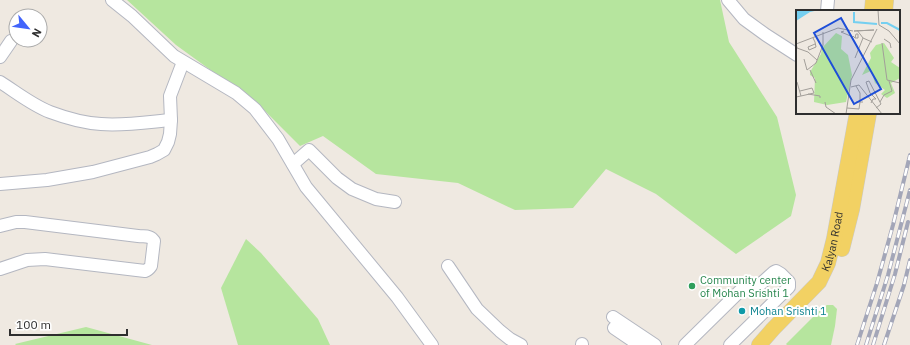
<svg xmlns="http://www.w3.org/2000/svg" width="910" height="345" viewBox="0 0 910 345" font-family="'IBM Plex Sans',sans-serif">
<rect width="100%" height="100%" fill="#efe9e1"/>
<!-- green -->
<g fill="#b6e59e">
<polygon points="127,0 720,0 729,42 777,117 796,195 791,216 736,254 656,194 606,169 573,208 515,210 458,183 376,174 323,136 300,146 260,106 176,45"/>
<polygon points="246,239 261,253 318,319 330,345 238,345 221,288"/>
<polygon points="827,305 833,305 837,309 835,326 831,345 787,345 786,344 822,308"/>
<polygon points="86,327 152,345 16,345 15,344"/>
</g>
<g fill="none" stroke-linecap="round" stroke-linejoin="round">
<defs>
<g id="minor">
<polyline points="112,0 132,16 174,56 236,93 255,109 278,139 306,187 397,297 432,345"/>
<polyline points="728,0 744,19 766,35 797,55"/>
<polyline points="827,11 828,0"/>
<polyline points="0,57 11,41"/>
<path d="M0,82C16,92 32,105 50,112C66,118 83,123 101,124C123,126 149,122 171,120"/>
<polyline points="293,164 309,150 337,178 352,189 376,199 395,202"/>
<polyline points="0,184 47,180 93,172 150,157 157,154 164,150 168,142 170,134 171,120 170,96 183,62"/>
<path d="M0,226L16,222H25L138,236C145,237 150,235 154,241L151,266C149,269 148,270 145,271L45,259L27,260L0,269"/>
<polyline points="448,266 477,309 500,331 510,339 521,345"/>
<polyline points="613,317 655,345"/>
<polyline points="614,328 639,345"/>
<polyline points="582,345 582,344"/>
<polyline points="685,345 743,288 748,287 752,290 755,289 774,272 776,271 781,274 789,282 789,287 730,345"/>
</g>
<g id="major">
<polyline points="872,11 873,0"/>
<polyline points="885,11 886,0"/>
<polyline points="842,249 852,209 869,113"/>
<path id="s1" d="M759,345L773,329L819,282L828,263L834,239L857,113"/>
</g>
</defs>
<!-- minor casing -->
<use href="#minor" stroke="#b4b7c1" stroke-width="14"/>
<!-- major casing -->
<use href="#major" stroke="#c9c9c9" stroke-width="16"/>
<!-- minor -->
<use href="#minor" stroke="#fff" stroke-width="12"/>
<!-- major -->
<use href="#major" stroke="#f2d163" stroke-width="15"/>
<defs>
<g id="rail">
<polyline points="857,345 877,283 893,225 910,155"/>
<polyline points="866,345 888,275 910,190"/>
<polyline points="873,345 895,274 908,222"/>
<polyline points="884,345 904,285 910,260"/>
</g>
</defs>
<!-- rail casing -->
<use href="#rail" stroke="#a3a6b8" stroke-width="4"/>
<!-- rail -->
<use href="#rail" stroke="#fff" stroke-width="2.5" stroke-dasharray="8" stroke-linecap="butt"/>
</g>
<!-- markers -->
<circle fill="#2e9e5b" stroke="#fff" stroke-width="1.5" cx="692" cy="286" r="4"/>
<circle fill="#0f9aa8" stroke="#fff" stroke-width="1.5" cx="742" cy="311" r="4"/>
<g text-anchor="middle" stroke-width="4" stroke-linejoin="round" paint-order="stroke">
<!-- street labels -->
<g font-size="11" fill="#2e2e2e" stroke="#fff">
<text dy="4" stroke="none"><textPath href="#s1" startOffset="130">Kalyan Road</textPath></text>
</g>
<!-- leisure labels -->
<g font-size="11" fill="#27864d" stroke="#fff" text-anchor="start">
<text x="700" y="284">Community center<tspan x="700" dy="13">of Mohan Srishti 1</tspan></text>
</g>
<!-- culture labels -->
<g font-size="11" fill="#0d838f" stroke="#fff" text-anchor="start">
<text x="750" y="315">Mohan Srishti 1</text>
</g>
</g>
<!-- overview -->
<g transform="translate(796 10)">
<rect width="104" height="104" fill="#efe9e1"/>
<path d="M40,23L46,26L45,39L52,45L56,65L50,92L31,95L18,92L19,68L14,65V62L25,44L26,38ZM88,33L98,48L95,52L104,58V68L95,73L99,83L91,88L85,84L89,80L79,73L75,61L66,65L75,48L74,43L80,35Z" fill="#b6e59e"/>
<path d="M0,0H23L14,2L0,11Z" fill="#75cff0"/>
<path fill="none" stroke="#75cff0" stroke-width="2" d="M58,2V12L81,14M85,13H91L104,20"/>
<path fill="none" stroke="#a29e99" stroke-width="1" d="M82,0L83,15L93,21L104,34M61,20L67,28L76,32M48,21L45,22L57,27M58,21L78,20L58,21M57,26L59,28H62V24H60L59,28M17,28L19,32L20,37L13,40L12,37L19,34M88,29L94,33L95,38M0,33L1,38L12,42L21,50M86,33L91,70L104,73M0,34L42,18L57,21M59,48L67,28M8,49L11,60L20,53L27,35V22M14,60L20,73M73,71L85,94L80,98M73,71L70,72L74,83L80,89H77L75,93M60,76L64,83V92H67M55,77L63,75L86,104M4,81L16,78L18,83L5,86M12,84L24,86V88M0,87L5,86L1,72M29,92L30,97L40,104M84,92L88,85L96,81L93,71M51,98L63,99L64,92H60M50,104L55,70L81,19"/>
<path fill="#1d4ed8" fill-opacity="0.15" stroke="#1d4ed8" stroke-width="2" d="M45,8L85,79L58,94L18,23Z"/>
<rect width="104" height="104" fill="none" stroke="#2e2e2e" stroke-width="2"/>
</g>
<!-- north arrow -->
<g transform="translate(28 28) rotate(119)"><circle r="19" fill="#ffffff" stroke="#ababab"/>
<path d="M0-3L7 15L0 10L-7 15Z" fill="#4264fb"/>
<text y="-6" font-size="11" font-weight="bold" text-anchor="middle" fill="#2e2e2e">N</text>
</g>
<!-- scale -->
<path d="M10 329v6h117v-6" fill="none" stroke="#2e2e2e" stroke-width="2"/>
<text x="16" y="329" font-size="12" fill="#2e2e2e" stroke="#ffffff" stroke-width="3" paint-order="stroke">100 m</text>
</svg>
